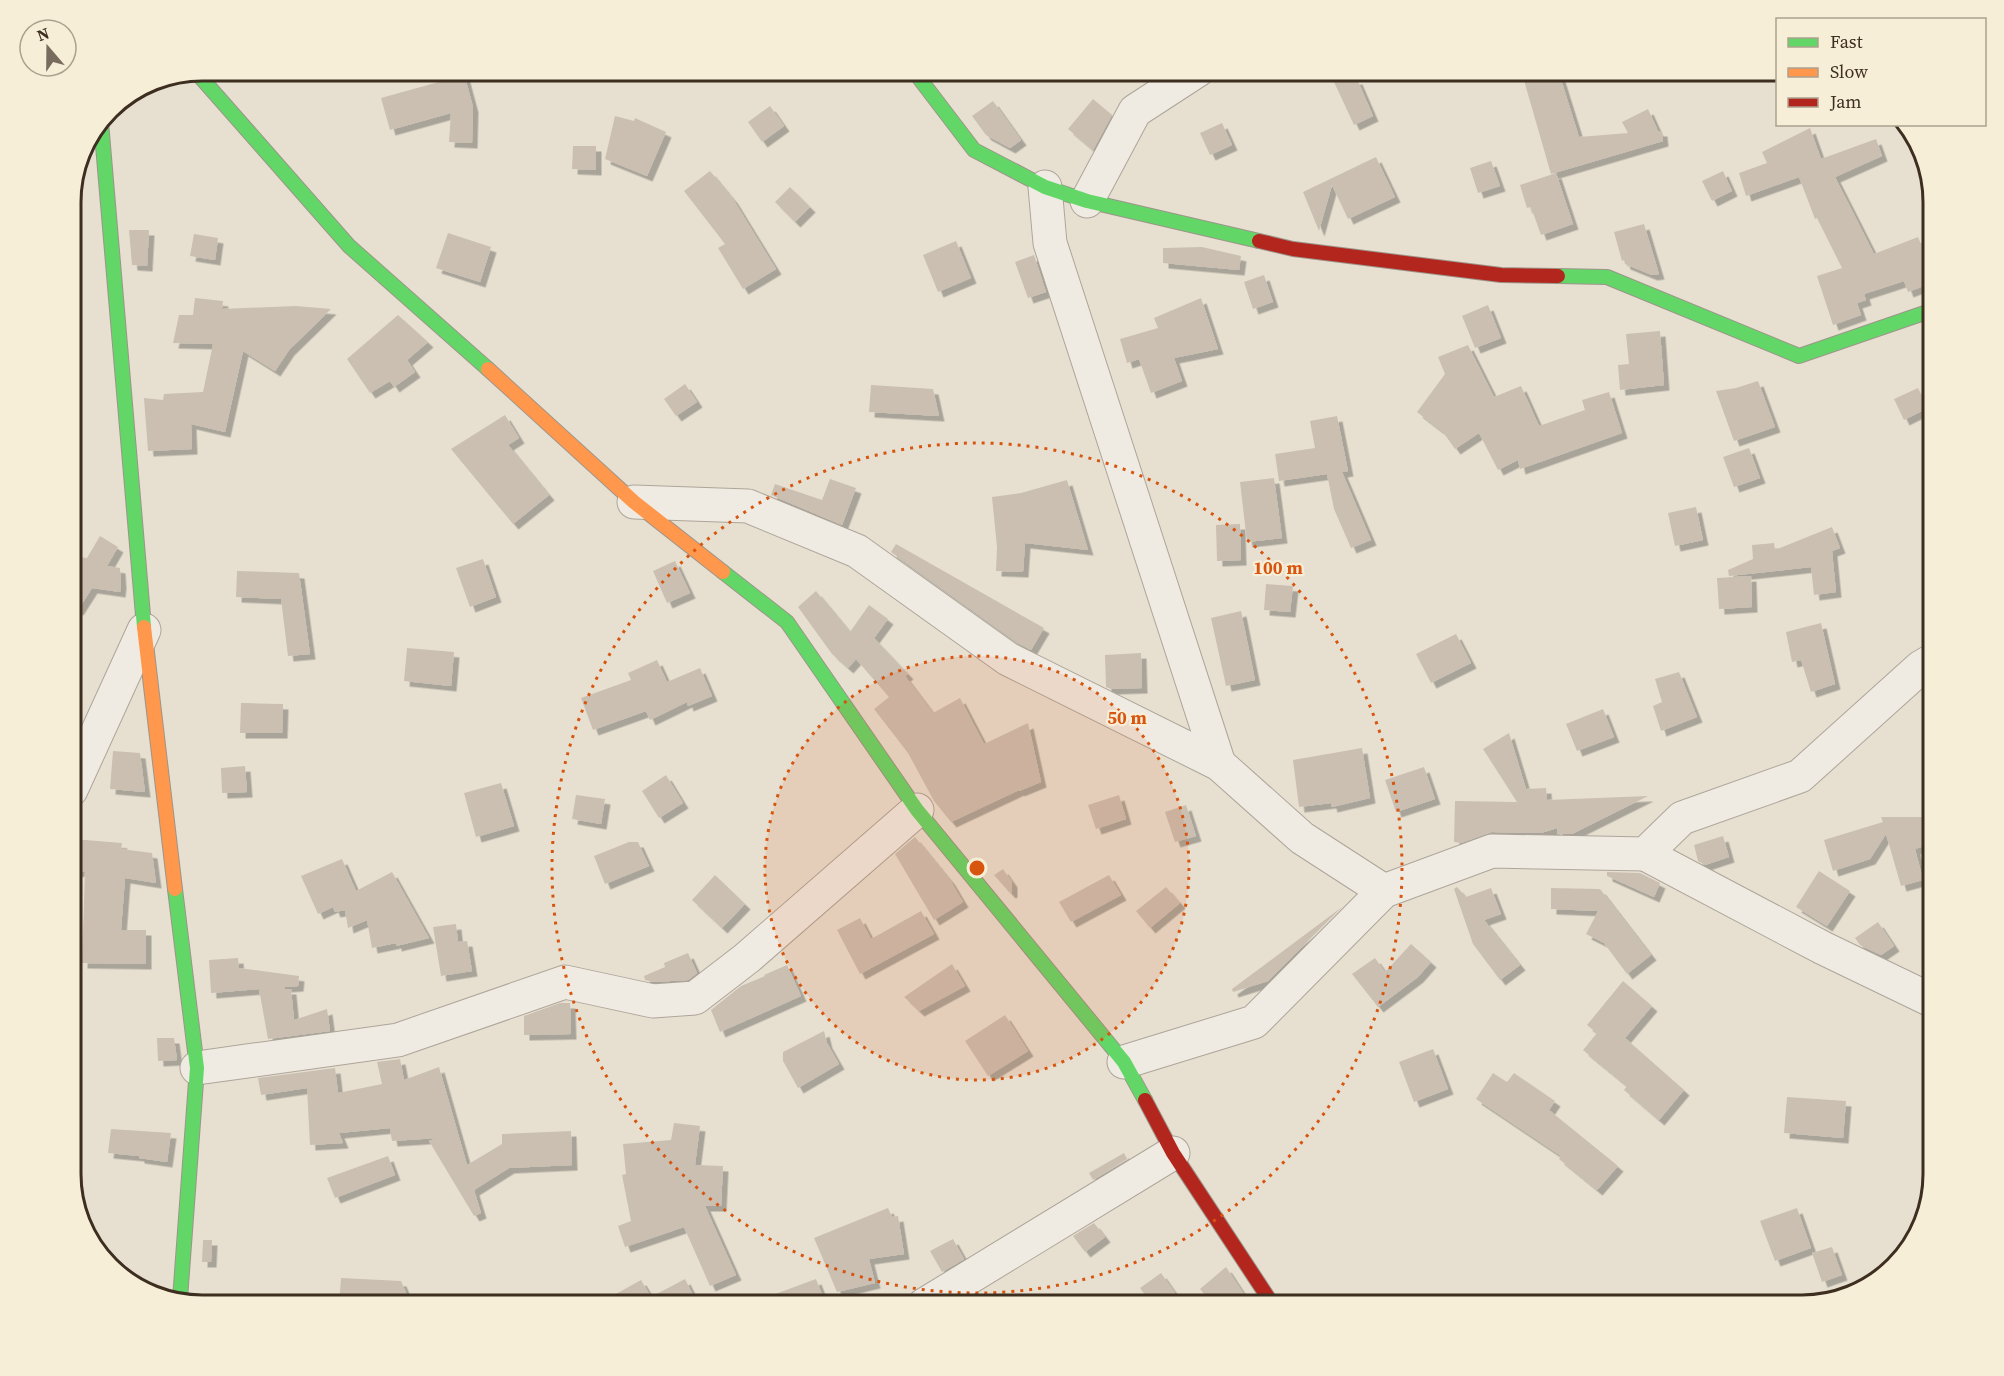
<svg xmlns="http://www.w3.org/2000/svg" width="2004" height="1376" viewBox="0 0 2004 1376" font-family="'Source Serif 4',serif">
<defs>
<filter id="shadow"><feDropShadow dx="5.5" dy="5.5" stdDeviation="0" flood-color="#0004"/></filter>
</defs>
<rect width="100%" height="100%" fill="#e7e0d1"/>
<!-- building -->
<g fill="#cbbfb2" filter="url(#shadow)">
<polygon points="453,70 463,70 473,107 472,143 449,142 451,113 390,130 381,98 453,78"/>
<polygon points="1521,70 1558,70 1579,137 1628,133 1622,122 1648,109 1658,131 1662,131 1663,141 1551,174"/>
<polygon points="1357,79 1373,116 1354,125 1334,82"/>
<polygon points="1093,99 1112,115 1093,150 1068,129"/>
<polygon points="993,101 1021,140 1010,148 986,135 972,116"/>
<polygon points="770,106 784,126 762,142 748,122"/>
<polygon points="615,116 634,121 635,118 666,132 647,176 605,159"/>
<polygon points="1222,123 1232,145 1210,155 1200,133"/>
<polygon points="1810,128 1821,159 1876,139 1882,156 1835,177 1874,254 1918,237 1934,276 1934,282 1908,292 1904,281 1864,294 1866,300 1857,303 1861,315 1833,325 1817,276 1842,268 1817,218 1815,219 1799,177 1746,196 1739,173 1767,163 1762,152"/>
<polygon points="573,146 596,146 596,170 572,169"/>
<polygon points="1376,157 1395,197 1348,219 1332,185 1319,231 1303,192"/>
<polygon points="1491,161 1500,186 1478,193 1470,168"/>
<polygon points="710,171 733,199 776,269 743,289 718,248 725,244 684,191"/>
<polygon points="1723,171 1732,191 1712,201 1702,181"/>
<polygon points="1556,173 1573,224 1541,235 1531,207 1527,208 1520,185"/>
<polygon points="790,187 810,207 795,222 775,202"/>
<polygon points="1644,224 1659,274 1652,275 1625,264 1624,260 1622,261 1614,232"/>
<polygon points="129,230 149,230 147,266 132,265"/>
<polygon points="448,233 491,247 480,282 436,268"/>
<polygon points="194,234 218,238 215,260 190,256"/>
<polygon points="956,241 971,278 938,292 923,255"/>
<polygon points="1202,247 1241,256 1239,270 1163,263 1163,248"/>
<polygon points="1034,255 1046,292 1028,298 1015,262"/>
<polygon points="1264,275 1273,302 1253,309 1244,282"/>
<polygon points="195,298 223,301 222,309 296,306 331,309 289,350 275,371 243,351 225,432 191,424 192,449 148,451 144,398 163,400 164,394 203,392 213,344 173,343 179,315 193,315"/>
<polygon points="1201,298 1218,349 1174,358 1182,381 1151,393 1139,359 1127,363 1120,339 1158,328 1154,318"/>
<polygon points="1488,305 1501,338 1475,348 1462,316"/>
<polygon points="398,315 428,342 407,360 415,372 394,387 390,381 370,393 347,359"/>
<polygon points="1660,331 1664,385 1620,390 1618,365 1629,364 1626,334"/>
<polygon points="1468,345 1494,397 1521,386 1539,426 1585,410 1582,400 1609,392 1622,433 1520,469 1518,460 1498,470 1479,433 1455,449 1443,432 1417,412 1445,374 1438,357"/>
<polygon points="1758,381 1775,427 1734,441 1716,391 1736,388"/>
<polygon points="685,384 697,402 676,416 664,399"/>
<polygon points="871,385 933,389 939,416 869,412"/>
<polygon points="1918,388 1928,408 1904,420 1894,399"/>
<polygon points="505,415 519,438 508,445 549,495 513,524 451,449"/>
<polygon points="1337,416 1348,471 1342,472 1371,540 1351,548 1334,509 1327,474 1279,481 1275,454 1315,448 1310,421"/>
<polygon points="1749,448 1760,478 1734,487 1723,457"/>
<polygon points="1274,478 1282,538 1247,542 1240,482"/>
<polygon points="830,479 856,488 842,525 771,495 775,484 822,500"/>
<polygon points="1067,480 1088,550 1025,543 1023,572 996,571 997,547 992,497 1021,493"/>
<polygon points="1696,507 1703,540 1675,546 1668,513"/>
<polygon points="1240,524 1241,560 1217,561 1216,525"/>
<polygon points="1832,527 1840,548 1832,551 1836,592 1814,595 1811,567 1729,576 1728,570 1753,559 1752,545 1774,543 1775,550"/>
<polygon points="100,536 118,547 107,566 120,568 121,583 120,592 92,588 78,610 71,605 71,556 87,558"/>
<polygon points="896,544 1044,628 1031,650 1018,643 891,552"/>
<polygon points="483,559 496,597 470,607 456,568"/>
<polygon points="675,561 690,593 667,603 653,571"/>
<polygon points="237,571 299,573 310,654 288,656 281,599 236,597"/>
<polygon points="1751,576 1752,607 1719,609 1717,578"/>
<polygon points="1266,584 1293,586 1290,612 1264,610"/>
<polygon points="816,591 850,632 869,605 888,619 874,638 908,674 905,676 933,713 960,698 984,744 1028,723 1041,782 1019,791 1019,790 951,822 934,801 908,753 874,709 889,697 856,659 848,668 832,654 798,607"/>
<polygon points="1241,611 1255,680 1226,686 1211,618"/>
<polygon points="1821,623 1835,684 1811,692 1801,660 1792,662 1786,632"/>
<polygon points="1456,634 1471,663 1431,683 1416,654"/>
<polygon points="407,648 454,652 451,686 404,681"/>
<polygon points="1141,653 1142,688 1111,689 1106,687 1105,655"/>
<polygon points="657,660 667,682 700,668 712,696 688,706 687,702 650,720 646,711 593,730 581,698 631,680 628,673"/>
<polygon points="1679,672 1697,717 1661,731 1653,706 1662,702 1655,679"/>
<polygon points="241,703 283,704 282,733 240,733"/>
<polygon points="1603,709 1614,737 1577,751 1566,724"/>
<polygon points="1509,733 1526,789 1546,788 1547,800 1648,796 1572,834 1557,834 1557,828 1541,833 1492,832 1461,843 1454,842 1455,801 1517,802 1483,749"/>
<polygon points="1362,748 1370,798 1332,807 1331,803 1299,807 1293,760"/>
<polygon points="113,751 140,753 145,792 110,789"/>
<polygon points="245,766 247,792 222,793 221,768"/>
<polygon points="1424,767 1435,799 1396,812 1385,780"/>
<polygon points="666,775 683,803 659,818 642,791"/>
<polygon points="501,783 514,826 476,837 464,793"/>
<polygon points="576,795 605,799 601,824 572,819"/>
<polygon points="1119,795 1126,819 1096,829 1088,805"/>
<polygon points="1186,805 1196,836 1175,842 1165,812"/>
<polygon points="1881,817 1934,817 1934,843 1915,849 1923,880 1901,886 1886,834 1870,859 1833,871 1824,840 1883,822"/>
<polygon points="1723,836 1729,857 1705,865 1698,861 1694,845"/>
<polygon points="915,837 950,880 963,902 934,920 895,854"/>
<polygon points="73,839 122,843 121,849 152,853 156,883 125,878 121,930 146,930 146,964 82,963 85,872 71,871"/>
<polygon points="629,842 638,842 649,866 605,884 594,856"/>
<polygon points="342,859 356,891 392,872 429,938 396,946 396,943 372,948 367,920 348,928 345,910 335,912 333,907 318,914 301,876"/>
<polygon points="1003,869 1012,882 1012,892 1010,893 994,875"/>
<polygon points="1819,871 1850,891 1827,926 1796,907"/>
<polygon points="1607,872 1640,873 1660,883 1654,897 1607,876"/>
<polygon points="715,875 745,904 722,928 692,900"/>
<polygon points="1109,875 1121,895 1071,922 1059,902"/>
<polygon points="1166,887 1180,903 1150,928 1136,911"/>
<polygon points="1457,887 1466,897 1491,888 1501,914 1484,920 1520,965 1500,980 1473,944 1454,889"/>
<polygon points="1551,888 1600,889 1651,955 1627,974 1604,943 1586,934 1598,911 1551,909"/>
<polygon points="1342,907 1268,981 1233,992 1232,989"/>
<polygon points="921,911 934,934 860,974 837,930 860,918 871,939"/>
<polygon points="1878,922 1894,946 1881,955 1860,945 1855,938"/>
<polygon points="456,924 458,942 467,941 472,971 441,976 433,927"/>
<polygon points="1411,944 1431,962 1418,977 1378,1007 1352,974 1375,958 1385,972"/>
<polygon points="688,953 697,973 688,980 654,982 645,980 644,976 665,967 664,963"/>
<polygon points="238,958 239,968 299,976 298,986 285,987 285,989 291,989 294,1020 327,1009 330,1031 268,1039 259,989 211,993 209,960"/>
<polygon points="952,964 965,986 919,1011 904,997"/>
<polygon points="787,965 801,996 720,1032 711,1010 741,986 765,976 764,975"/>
<polygon points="1623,981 1652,1006 1625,1038 1684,1090 1659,1120 1624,1090 1627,1086 1583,1050 1597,1033 1587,1025"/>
<polygon points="560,1003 570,1003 571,1034 524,1035 524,1016"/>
<polygon points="1005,1015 1028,1051 988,1076 965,1041"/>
<polygon points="824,1031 827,1043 839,1064 798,1088 783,1061 783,1052"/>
<polygon points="157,1038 174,1038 177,1060 158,1061"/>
<polygon points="1433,1049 1448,1089 1414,1102 1399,1062"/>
<polygon points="400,1059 404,1080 439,1067 467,1165 502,1144 502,1134 571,1131 572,1165 509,1168 474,1190 481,1213 474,1216 429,1141 438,1138 392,1141 390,1128 339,1133 343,1143 310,1145 307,1088 261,1095 258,1078 335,1068 338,1093 382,1084 377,1062"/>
<polygon points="1493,1073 1507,1082 1514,1073 1555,1101 1549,1110 1618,1166 1597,1190 1559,1159 1561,1156 1476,1099"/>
<polygon points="1787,1097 1846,1101 1843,1138 1784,1133"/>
<polygon points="674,1123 700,1126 695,1165 723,1166 721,1206 705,1206 736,1275 710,1286 684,1227 625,1247 618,1226 631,1221 622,1175 626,1174 623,1144 671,1140"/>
<polygon points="111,1129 171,1133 167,1162 139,1158 139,1156 108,1153"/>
<polygon points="1124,1153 1127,1159 1093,1180 1089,1173"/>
<polygon points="388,1156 395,1175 335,1198 327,1178"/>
<polygon points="888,1208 892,1217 898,1216 904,1254 869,1259 875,1283 837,1292 814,1238"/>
<polygon points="1797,1208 1811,1248 1775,1261 1760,1221"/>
<polygon points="1094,1223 1105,1237 1085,1252 1073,1236"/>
<polygon points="953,1239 964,1259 942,1272 930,1251"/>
<polygon points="203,1240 212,1240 211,1262 202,1262"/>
<polygon points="1832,1247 1842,1275 1822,1282 1812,1253"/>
<polygon points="1226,1267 1251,1305 1213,1305 1200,1289"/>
<polygon points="1161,1273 1175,1293 1158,1305 1152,1305 1140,1288"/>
<polygon points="341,1278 401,1281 411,1305 339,1305"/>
<polygon points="685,1279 695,1299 683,1305 596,1305 641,1280 651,1297"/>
<polygon points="816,1279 826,1305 751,1305 751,1303"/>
</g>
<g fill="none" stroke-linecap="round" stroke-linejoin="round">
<defs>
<g id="street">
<polyline points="1045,187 1050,243 1219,764"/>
<polyline points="1087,201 1135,111 1198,70"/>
<polyline points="634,502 748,506 857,551 1008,659 1219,764 1302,838 1384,891"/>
<polyline points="71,790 144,630"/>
<polyline points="1645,854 1823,948 1933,1001"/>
<polyline points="1124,1062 1254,1022 1384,891 1492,851 1645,854 1682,818 1800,776 1921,667 1933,660"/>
<polyline points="197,1068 398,1040 565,982 653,1001 695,998 747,958 917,810"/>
<polyline points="924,1305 1173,1153"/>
</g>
<g id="fast">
<polyline points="913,70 974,150 1045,187 1087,201 1259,241"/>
<polyline points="196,72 349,246 488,369"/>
<polyline points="101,122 144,627"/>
<polyline points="1558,276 1607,277 1799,356 1933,310"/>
<polyline points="723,572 787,622 917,810 1124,1062 1145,1100"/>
<polyline points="175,889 197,1068 180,1299"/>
</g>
<g id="slow">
<polyline points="488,369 634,502 723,572"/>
<polyline points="144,627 175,889"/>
</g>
<g id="jam">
<polyline points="1259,241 1293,249 1501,275 1558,276"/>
<polyline points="1145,1100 1173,1153 1273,1305"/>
</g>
</defs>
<!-- street casing -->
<use href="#street" stroke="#ada599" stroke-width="35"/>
<!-- fast casing -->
<use href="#fast" stroke="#9c958a" stroke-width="16"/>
<!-- slow casing -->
<use href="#slow" stroke="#9c958a" stroke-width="16"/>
<!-- jam casing -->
<use href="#jam" stroke="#9c958a" stroke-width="16"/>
<!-- street -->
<use href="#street" stroke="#efebe3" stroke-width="33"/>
<!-- fast -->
<use href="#fast" stroke="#63d668" stroke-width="14"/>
<!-- slow -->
<use href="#slow" stroke="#ff974d" stroke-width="14"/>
<!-- jam -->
<use href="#jam" stroke="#b3261e" stroke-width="14"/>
</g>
<!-- distance rings -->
<circle cx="977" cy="868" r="212" fill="#d7550e" fill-opacity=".12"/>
<g fill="none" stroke="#d7550e" stroke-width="3" stroke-dasharray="3 6">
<circle cx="977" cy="868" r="212"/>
<circle cx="977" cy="868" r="425"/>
</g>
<!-- crop -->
<path d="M0 0H2004V1376H0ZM202 81H1802A121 121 0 0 1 1923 202V1174A121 121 0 0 1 1802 1295H202A121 121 0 0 1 81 1174V202A121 121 0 0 1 202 81Z" fill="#f7eed8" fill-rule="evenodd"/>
<path fill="none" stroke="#3d2e20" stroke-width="3" d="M202 81H1802A121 121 0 0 1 1923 202V1174A121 121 0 0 1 1802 1295H202A121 121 0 0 1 81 1174V202A121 121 0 0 1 202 81Z"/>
<circle cx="977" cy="868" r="9" fill="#d7550e" stroke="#f7eed8" stroke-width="3"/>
<g font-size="18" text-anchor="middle" font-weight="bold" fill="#d7550e" stroke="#f7eed8" stroke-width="4.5" stroke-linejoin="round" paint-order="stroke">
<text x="1278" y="574">100 m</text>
<text x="1127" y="724">50 m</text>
</g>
<!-- legend -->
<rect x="1776" y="18" width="210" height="108" fill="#f7eed8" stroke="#ada18e" stroke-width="1.5"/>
<rect x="1788" y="38" width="30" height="9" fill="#63d668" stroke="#ada18e" stroke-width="1.5"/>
<text x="1830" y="48" font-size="18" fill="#3d2e20">Fast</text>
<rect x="1788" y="68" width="30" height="9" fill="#ff974d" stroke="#ada18e" stroke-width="1.5"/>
<text x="1830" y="78" font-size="18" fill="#3d2e20">Slow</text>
<rect x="1788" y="98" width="30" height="9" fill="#b3261e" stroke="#ada18e" stroke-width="1.5"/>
<text x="1830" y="108" font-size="18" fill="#3d2e20">Jam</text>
<!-- north arrow -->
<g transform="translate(48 48) rotate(340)"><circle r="28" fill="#f7eed8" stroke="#ada18e" stroke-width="1.5"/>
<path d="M0-4.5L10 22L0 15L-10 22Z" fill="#786c5e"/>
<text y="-9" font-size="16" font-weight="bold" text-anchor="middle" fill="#3d2e20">N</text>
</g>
</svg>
